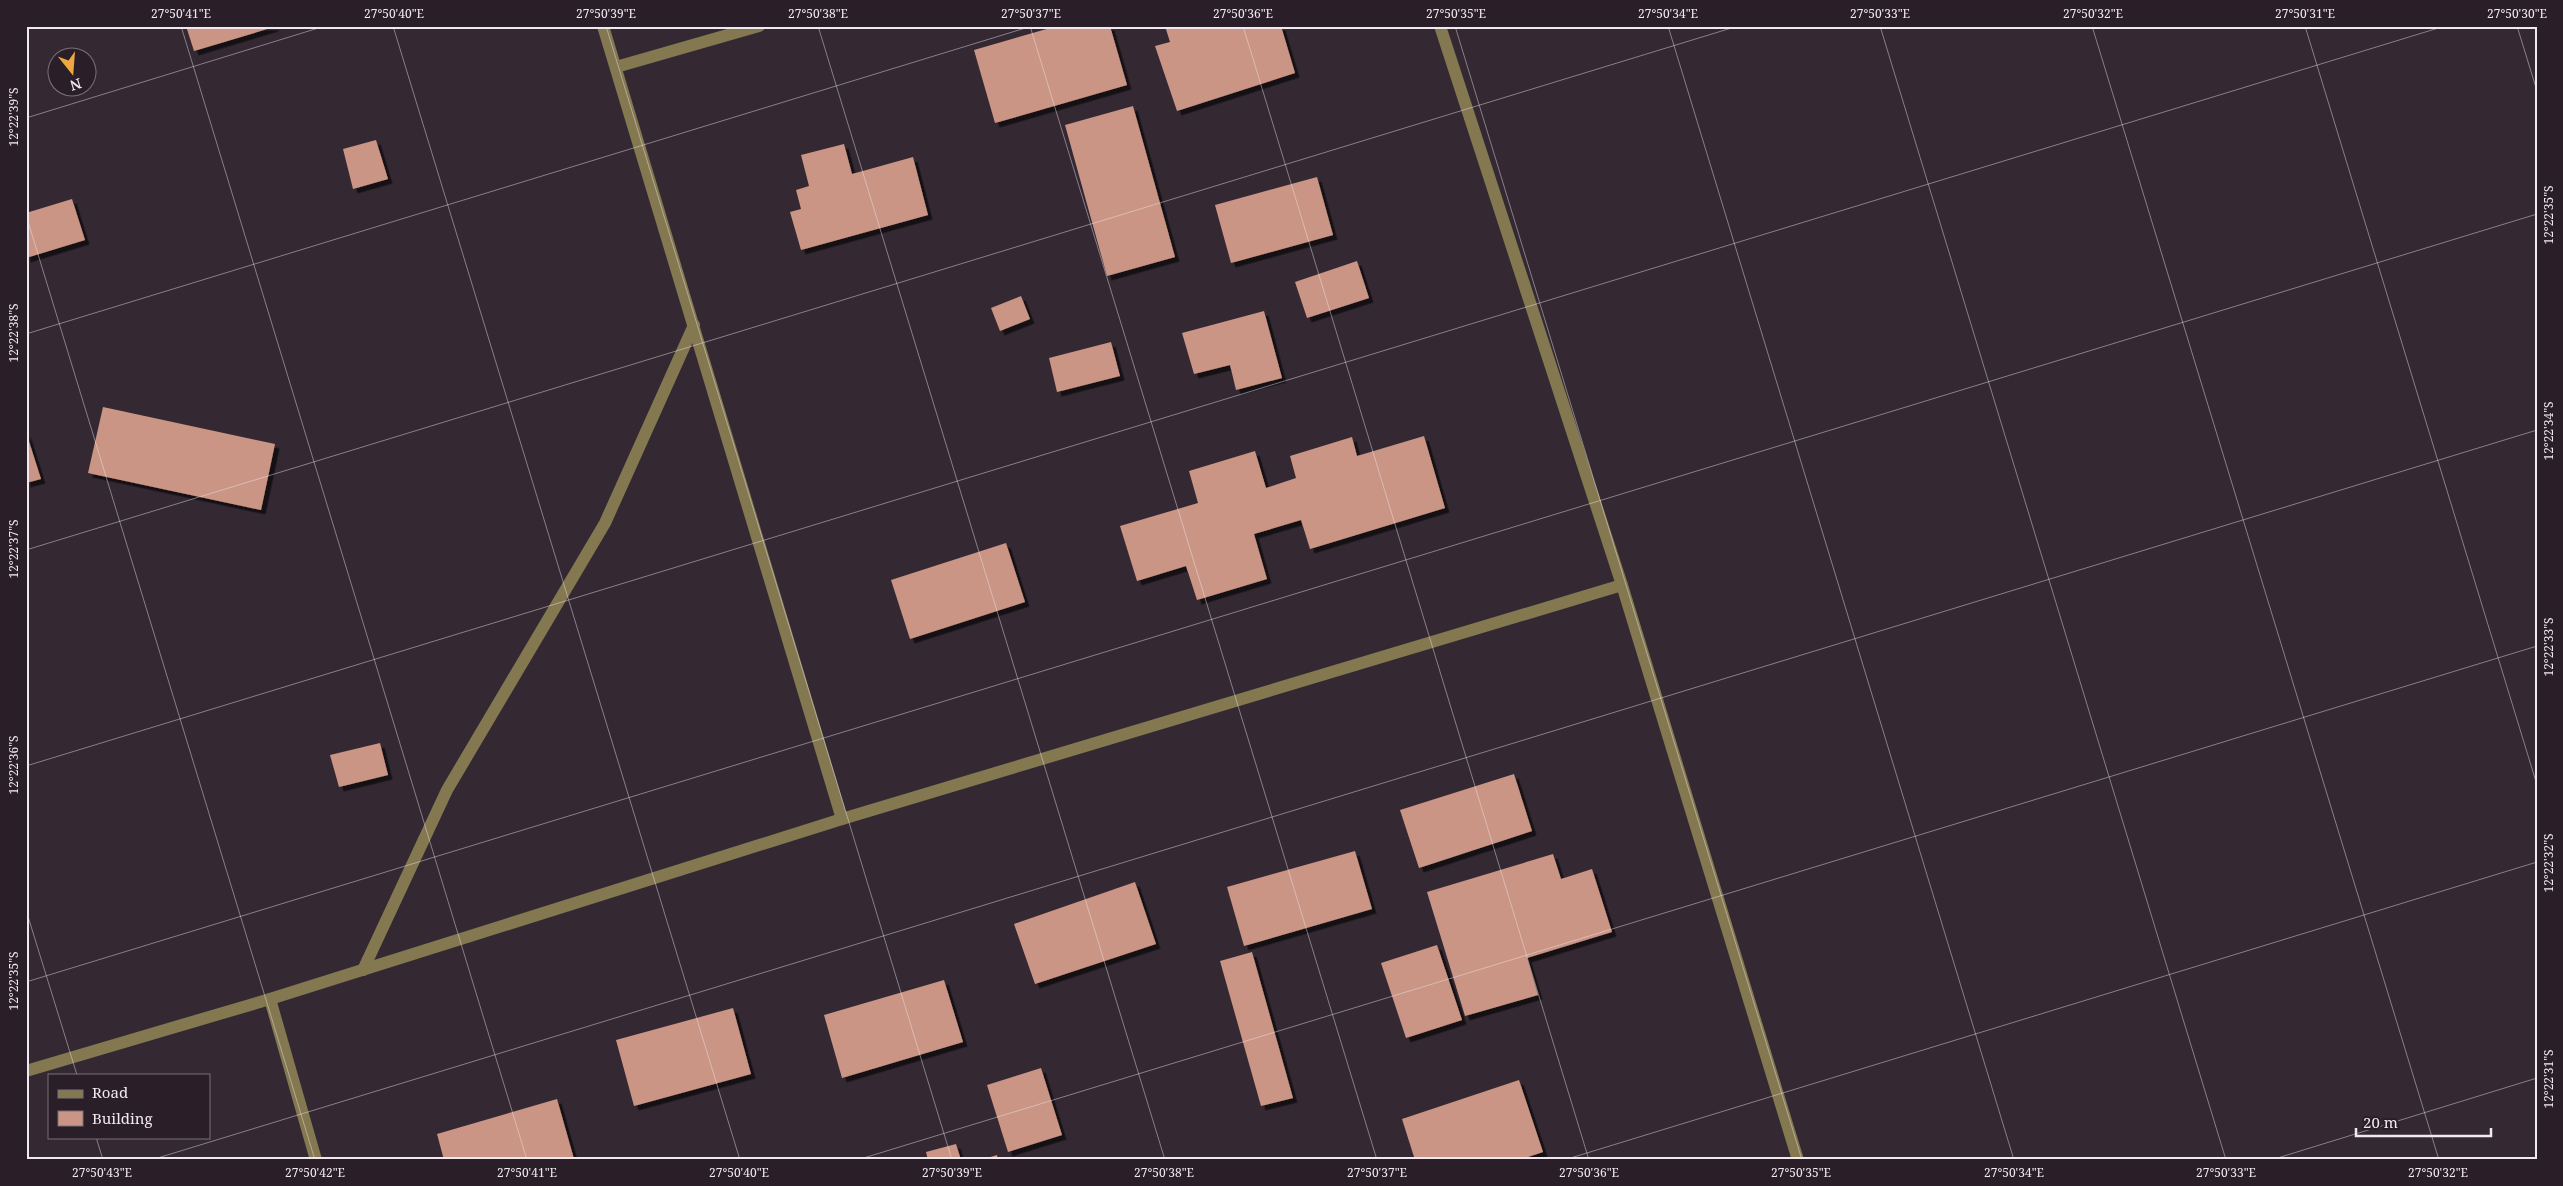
<svg xmlns="http://www.w3.org/2000/svg" width="2563" height="1186" viewBox="0 0 2563 1186" font-family="'Noto Serif',serif">
<defs>
<filter id="shadow"><feDropShadow dx="4.5" dy="4.5" stdDeviation="0" flood-color="#0009"/></filter>
</defs>
<rect width="100%" height="100%" fill="#342933"/>
<!-- building -->
<g fill="#ca9584" filter="url(#shadow)">
<polygon points="186,26 274,26 274,27 194,51"/>
<polygon points="1057,26 1110,26 1127,85 995,123 974,50"/>
<polygon points="1165,26 1281,26 1295,73 1177,111 1155,46 1170,42"/>
<polygon points="1133,106 1175,257 1107,276 1065,125"/>
<polygon points="376,140 388,179 353,189 343,149"/>
<polygon points="844,144 852,174 913,157 928,215 801,250 790,212 801,209 796,190 809,186 801,155"/>
<polygon points="1317,177 1333,235 1231,263 1215,205"/>
<polygon points="72,199 85,240 26,258 26,213"/>
<polygon points="1357,261 1369,298 1307,318 1295,282"/>
<polygon points="1021,296 1030,319 1000,331 991,308"/>
<polygon points="1264,311 1282,378 1236,390 1230,365 1194,374 1182,333"/>
<polygon points="1111,342 1120,376 1057,392 1049,358"/>
<polygon points="103,407 275,444 261,510 88,473"/>
<polygon points="26,432 41,479 26,483"/>
<polygon points="1424,436 1445,508 1310,549 1301,520 1254,534 1267,579 1197,600 1186,566 1137,581 1120,526 1198,503 1189,471 1255,451 1266,488 1296,478 1290,456 1352,437 1357,456"/>
<polygon points="1006,543 1025,602 910,639 891,580"/>
<polygon points="380,743 388,775 339,787 330,755"/>
<polygon points="1514,774 1532,831 1419,868 1400,810"/>
<polygon points="1355,851 1372,909 1244,946 1227,887"/>
<polygon points="1553,854 1561,879 1592,869 1612,932 1527,958 1538,995 1465,1016 1427,892"/>
<polygon points="1135,882 1156,944 1035,984 1014,924"/>
<polygon points="1437,945 1462,1020 1406,1038 1381,963"/>
<polygon points="1252,952 1293,1098 1261,1106 1220,961"/>
<polygon points="944,980 963,1042 842,1078 824,1015"/>
<polygon points="733,1008 751,1074 634,1106 616,1040"/>
<polygon points="1041,1068 1062,1135 1008,1152 987,1085"/>
<polygon points="1519,1080 1543,1152 1519,1160 1415,1160 1402,1119"/>
<polygon points="557,1099 574,1159 444,1160 437,1134"/>
<polygon points="956,1144 961,1160 928,1160 926,1152"/>
<polygon points="997,1155 998,1160 984,1160 984,1159"/>
</g>
<g fill="none" stroke-linecap="round" stroke-linejoin="round">
<!-- minor -->
<g stroke="#847850" stroke-width="12">
<polyline points="603,26 842,819"/>
<polyline points="1440,26 1622,585 1798,1160"/>
<polyline points="616,67 759,26"/>
<polyline points="363,970 447,790 605,523 694,325"/>
<polyline points="26,1071 270,999"/>
<polyline points="316,1160 270,999 842,819 1622,585"/>
</g>
</g>
<!-- ticks -->
<path fill="none" stroke="#f0e9ef" stroke-width="1" stroke-opacity="0.45" d="M181,26L527,1160M393,26L740,1160M606,26L952,1160M818,26L1165,1160M1030,26L1377,1160M1243,26L1589,1160M1455,26L1802,1160M1668,26L2014,1160M1880,26L2226,1160M2092,26L2439,1160M2305,26L2537,785M2517,26L2537,91M26,118L325,26M26,215L315,1160M26,334L1032,26M26,550L1738,26M26,766L2445,26M26,910L77,1075M26,982L2537,214M96,1137L103,1160M151,1160L2537,430M857,1160L2537,646M1564,1160L2537,862M2271,1160L2537,1078"/>
<!-- border -->
<rect width="2563" height="1186" fill="none" stroke="#2a1f29" stroke-width="55"/>
<!-- legend -->
<rect x="48" y="1074" width="162" height="65" fill="#2a1f29" stroke="#797078"/>
<rect x="58" y="1090" width="25" height="8" fill="#847850" stroke="#797078"/>
<text x="92" y="1098" font-size="15" fill="#f0e9ef">Road</text>
<rect x="58" y="1111" width="25" height="15" fill="#ca9584" stroke="#797078"/>
<text x="92" y="1124" font-size="15" fill="#f0e9ef">Building</text>
<!-- north arrow -->
<g transform="translate(72 72) rotate(163)"><circle r="24" fill="#2a1f29" stroke="#797078"/>
<path d="M0-4L9 19L0 12L-9 19Z" fill="#efa73e"/>
<text y="-8" font-size="14" font-weight="bold" text-anchor="middle" fill="#f0e9ef">N</text>
</g>
<!-- scale -->
<path d="M2356 1128v8h135v-8" fill="none" stroke="#f0e9ef" stroke-width="2.5"/>
<text x="2363" y="1128" font-size="15" fill="#f0e9ef" stroke="#2a1f29" stroke-width="4" paint-order="stroke">20 m</text>
<rect x="28" y="28" width="2508" height="1130" fill="none" stroke="#f0e9ef" stroke-width="2"/>
<g font-size="12" text-anchor="middle" fill="#f0e9ef">
<text x="181" y="18">27°50'41"E</text>
<text x="394" y="18">27°50'40"E</text>
<text x="606" y="18">27°50'39"E</text>
<text x="818" y="18">27°50'38"E</text>
<text x="1031" y="18">27°50'37"E</text>
<text x="1243" y="18">27°50'36"E</text>
<text x="1456" y="18">27°50'35"E</text>
<text x="1668" y="18">27°50'34"E</text>
<text x="1880" y="18">27°50'33"E</text>
<text x="2093" y="18">27°50'32"E</text>
<text x="2305" y="18">27°50'31"E</text>
<text x="2517" y="18">27°50'30"E</text>
<text transform="translate(14 117) rotate(-90)" y="4">12°22'39"S</text>
<text transform="translate(2549 215) rotate(-90)" y="4">12°22'35"S</text>
<text transform="translate(14 333) rotate(-90)" y="4">12°22'38"S</text>
<text transform="translate(2549 431) rotate(-90)" y="4">12°22'34"S</text>
<text transform="translate(14 549) rotate(-90)" y="4">12°22'37"S</text>
<text transform="translate(2549 647) rotate(-90)" y="4">12°22'33"S</text>
<text transform="translate(14 765) rotate(-90)" y="4">12°22'36"S</text>
<text transform="translate(2549 863) rotate(-90)" y="4">12°22'32"S</text>
<text transform="translate(14 981) rotate(-90)" y="4">12°22'35"S</text>
<text transform="translate(2549 1079) rotate(-90)" y="4">12°22'31"S</text>
<text x="102" y="1177">27°50'43"E</text>
<text x="315" y="1177">27°50'42"E</text>
<text x="527" y="1177">27°50'41"E</text>
<text x="739" y="1177">27°50'40"E</text>
<text x="952" y="1177">27°50'39"E</text>
<text x="1164" y="1177">27°50'38"E</text>
<text x="1377" y="1177">27°50'37"E</text>
<text x="1589" y="1177">27°50'36"E</text>
<text x="1801" y="1177">27°50'35"E</text>
<text x="2014" y="1177">27°50'34"E</text>
<text x="2226" y="1177">27°50'33"E</text>
<text x="2438" y="1177">27°50'32"E</text>
</g>
</svg>
